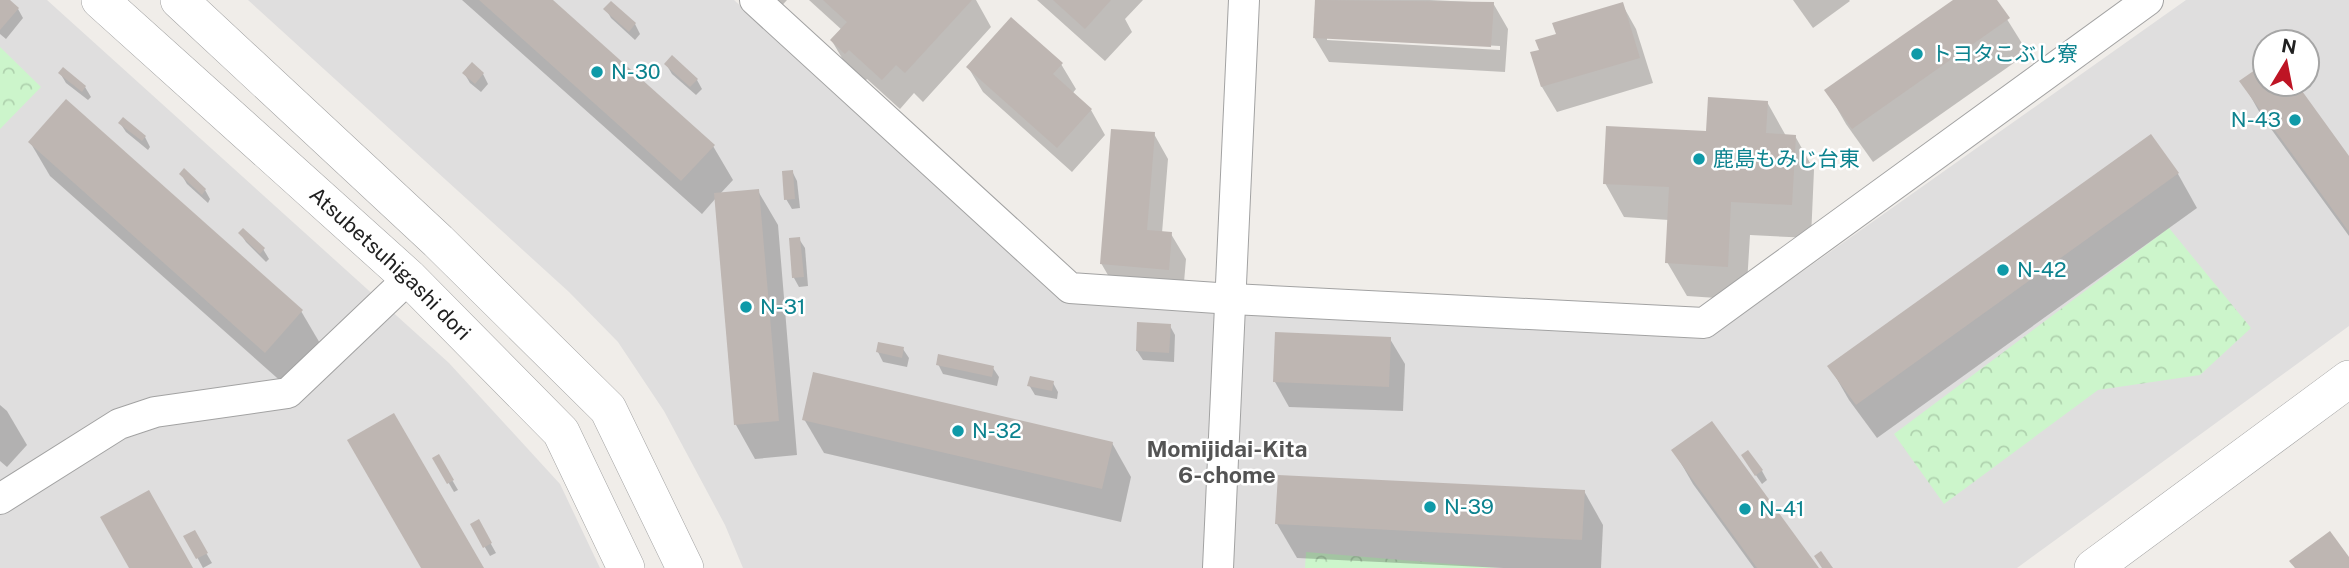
<svg xmlns="http://www.w3.org/2000/svg" width="2349" height="568" viewBox="0 0 2349 568" font-family="'Public Sans','Noto Sans JP',sans-serif">
<defs>
<pattern id="park-crowns" width="20" height="18" patternUnits="userSpaceOnUse" patternTransform="scale(1.75)"><rect width="20" height="18" fill="#ccf5cb"/><path d="M2 6a3 3 0 1 1 6 0M12 15a3 3 0 1 1 6 0" fill="none" stroke="#afd2ae"/></pattern>
</defs>
<rect width="100%" height="100%" fill="#f0ede9"/>
<!-- residential -->
<g fill="#dfdede" fill-rule="evenodd">
<polygon points="0,0 47,0 449,363 560,484 600,568 0,568"/>
<path d="M248,0H734L1062,300L1707,339L2186,0H2349V326L2017,568H743L725,525L664,411L618,342L569,292ZM2265,42H2307V84H2265Z"/>
</g>
<!-- park -->
<g fill="url(#park-crowns)">
<polygon points="0,47 41,87 0,129"/>
<polygon points="2169,228 2251,328 2200,375 2098,390 1944,504 1894,434"/>
<polygon points="1306,552 1498,568 1305,568"/>
</g>
<!-- shadow -->
<g fill="#0003" fill-rule="evenodd">
<polygon points="0,0 7,0 18,9 23,18 6,39 0,34"/>
<polygon points="462,0 550,0 713,146 733,180 720,194 758,191 778,225 797,455 755,459 736,425 716,198 702,214"/>
<polygon points="764,0 787,0 777,11"/>
<polygon points="809,0 976,0 991,27 923,102 914,93 900,109 867,79 863,83 849,70 832,41 842,30"/>
<polygon points="1037,0 1143,0 1125,19 1132,32 1105,61"/>
<path d="M1316,0H1430L1493,3L1508,29L1505,72L1329,62L1314,37ZM1327,37L1500,46V50L1327,40Z"/>
<polygon points="1793,0 1849,0 1850,1 1813,28"/>
<polygon points="1956,0 1995,0 2028,53 1873,162 1846,124 1827,91"/>
<polygon points="1622,4 1636,29 1653,83 1557,112 1542,87 1541,51 1558,35"/>
<polygon points="606,9 635,24 640,34 635,40 611,18"/>
<polygon points="666,64 697,80 702,89 696,95 672,74"/>
<polygon points="1061,64 1076,89 1072,94 1091,110 1105,135 1072,172 983,92 968,67"/>
<polygon points="472,65 483,74 488,84 481,92 470,83 464,73"/>
<polygon points="2265,65 2265,84 2295,84 2349,159 2349,236 2261,115 2242,81"/>
<polygon points="63,70 85,87 91,97 88,100 66,83 60,73"/>
<polygon points="1767,102 1786,136 1795,136 1814,170 1811,238 1750,235 1746,300 1687,296 1667,262 1669,220 1624,217 1605,183"/>
<polygon points="120,123 145,137 150,147 148,150 126,132"/>
<polygon points="1154,134 1168,159 1162,233 1171,234 1186,259 1183,294 1116,289 1101,263"/>
<polygon points="2150,137 2178,174 2197,208 1877,438 1849,400 1830,367"/>
<polygon points="30,142 301,311 321,345 285,385 50,176"/>
<polygon points="792,171 797,181 800,208 792,209 786,199"/>
<polygon points="181,174 205,190 210,199 208,203 187,184"/>
<polygon points="240,233 263,249 269,259 266,262 246,242"/>
<polygon points="799,239 805,248 808,286 799,287 794,278"/>
<polygon points="1170,326 1175,335 1174,362 1143,360 1137,351"/>
<polygon points="1390,339 1405,364 1403,411 1289,407 1275,382"/>
<polygon points="903,349 909,358 907,367 883,362 878,352"/>
<polygon points="938,364 993,368 999,377 997,386 943,374"/>
<polygon points="1053,383 1058,392 1057,399 1035,395 1029,385"/>
<polygon points="0,405 7,411 27,445 7,467 0,461"/>
<polygon points="804,419 1112,443 1131,477 1121,522 824,453"/>
<polygon points="1674,451 1817,568 1754,568 1693,484"/>
<polygon points="438,456 458,490 454,492 434,458"/>
<polygon points="1749,465 1762,471 1767,480 1762,484"/>
<polygon points="1584,491 1603,525 1601,568 1503,568 1297,558 1277,524"/>
<polygon points="478,521 496,553 490,556 472,525"/>
<polygon points="194,532 212,563 203,568 186,537"/>
</g>
<!-- building -->
<g fill="#beb6b2">
<polygon points="0,0 10,0 19,8 0,30"/>
<polygon points="479,0 553,0 715,145 681,181"/>
<polygon points="823,0 972,0 905,73 896,65 882,80 849,50 845,54 830,40 847,22"/>
<polygon points="1053,0 1111,0 1085,29"/>
<polygon points="1315,0 1494,2 1491,47 1313,38"/>
<polygon points="1953,0 1997,0 2010,18 1852,129 1824,90"/>
<polygon points="611,1 636,23 629,32 603,9"/>
<polygon points="1623,2 1640,58 1541,87 1530,52 1539,50 1535,40 1556,34 1552,23"/>
<polygon points="1011,17 1063,63 1053,74 1092,109 1057,148 966,67"/>
<polygon points="672,55 698,79 690,87 664,64"/>
<polygon points="472,62 484,73 475,84 462,73"/>
<polygon points="2265,63 2265,84 2297,84 2349,156 2349,232 2239,81"/>
<polygon points="63,67 86,86 82,92 58,73"/>
<polygon points="1708,97 1768,101 1766,133 1796,135 1792,205 1731,202 1728,267 1665,263 1669,187 1603,184 1606,126 1706,131"/>
<polygon points="66,99 303,310 265,353 28,142"/>
<polygon points="123,117 146,136 142,141 118,123"/>
<polygon points="1111,129 1155,132 1147,230 1172,232 1169,270 1100,264"/>
<polygon points="2151,134 2179,173 1856,405 1827,366"/>
<polygon points="184,168 206,189 202,195 179,174"/>
<polygon points="793,170 795,199 784,200 782,171"/>
<polygon points="759,189 779,421 734,425 714,193"/>
<polygon points="243,228 265,248 260,254 238,233"/>
<polygon points="800,237 804,277 792,278 789,238"/>
<polygon points="1137,322 1171,324 1169,353 1136,351"/>
<polygon points="1275,332 1391,337 1389,387 1273,382"/>
<polygon points="878,342 904,347 902,358 876,352"/>
<polygon points="938,354 994,366 992,377 936,365"/>
<polygon points="813,372 1113,442 1102,489 802,420"/>
<polygon points="1030,376 1054,381 1052,391 1027,386"/>
<polygon points="394,413 484,568 421,568 347,440"/>
<polygon points="1712,421 1819,568 1757,568 1671,450"/>
<polygon points="1748,450 1763,470 1755,476 1741,455"/>
<polygon points="439,454 454,480 447,484 432,458"/>
<polygon points="1278,475 1585,490 1582,540 1275,524"/>
<polygon points="149,490 193,568 129,568 100,517"/>
<polygon points="479,519 492,543 483,548 470,524"/>
<polygon points="195,530 208,553 196,559 183,536"/>
<polygon points="2330,531 2349,557 2349,568 2295,568 2289,561"/>
<polygon points="1821,551 1833,568 1822,568 1814,556"/>
</g>
<g fill="none" stroke-linecap="round" stroke-linejoin="round">
<defs>
<g id="minor">
<polyline points="755,0 1070,288 1232,299 1704,323 2148,0"/>
<polyline points="0,499 119,424 155,412 288,393 409,278"/>
<polyline points="1218,568 1244,0"/>
</g>
<g id="tertiary">
<path id="s1" d="M100,0L409,278L561,432L626,568"/>
<polyline points="179,0 438,241 608,409 685,568"/>
<polyline points="2093,568 2349,379"/>
</g>
</defs>
<!-- minor casing -->
<use href="#minor" stroke="#a2a2a2" stroke-width="32"/>
<!-- tertiary casing -->
<use href="#tertiary" stroke="#a2a2a2" stroke-width="38"/>
<!-- minor -->
<use href="#minor" stroke="#fff" stroke-width="30"/>
<!-- tertiary -->
<use href="#tertiary" stroke="#fff" stroke-width="37"/>
</g>
<!-- markers -->
<g fill="#0f9aa8" stroke="#fff" stroke-width="2.5">
<circle cx="1917" cy="54" r="7"/>
<circle cx="597" cy="72" r="7"/>
<circle cx="2295" cy="120" r="7"/>
<circle cx="1699" cy="159" r="7"/>
<circle cx="2003" cy="270" r="7"/>
<circle cx="746" cy="307" r="7"/>
<circle cx="958" cy="431" r="7"/>
<circle cx="1430" cy="507" r="7"/>
<circle cx="1745" cy="509" r="7"/>
</g>
<g text-anchor="middle" stroke-width="5" stroke-linejoin="round" paint-order="stroke">
<!-- culture labels -->
<g font-size="21" fill="#0d838f" stroke="#fff" text-anchor="start">
<text x="1931" y="61">トヨタこぶし寮</text>
<text x="611" y="79">N-30</text>
<text x="2281" y="127" text-anchor="end">N-43</text>
<text x="1713" y="166">鹿島もみじ台東</text>
<text x="2017" y="277">N-42</text>
<text x="760" y="314">N-31</text>
<text x="972" y="438">N-32</text>
<text x="1444" y="514">N-39</text>
<text x="1759" y="516">N-41</text>
</g>
<!-- street labels -->
<g font-size="21" fill="#212121" stroke="#fff">
<text dy="7" stroke="none"><textPath href="#s1" startOffset="392">Atsubetsuhigashi dori</textPath></text>
</g>
<!-- neighbourhood labels -->
<g font-size="23" font-weight="bold" fill="#545454" stroke="#fff">
<text x="1227" y="457">Momijidai-Kita<tspan x="1227" dy="26">6-chome</tspan></text>
</g>
</g>
<!-- north arrow -->
<g transform="translate(2286 63) rotate(10)"><circle r="33" fill="#ffffff" stroke="#a6a6a6" stroke-width="2"/>
<path d="M0-5L12 26L0 18L-12 26Z" fill="#be1424"/>
<text y="-10" font-size="19" font-weight="bold" text-anchor="middle" fill="#212121">N</text>
</g>
</svg>
